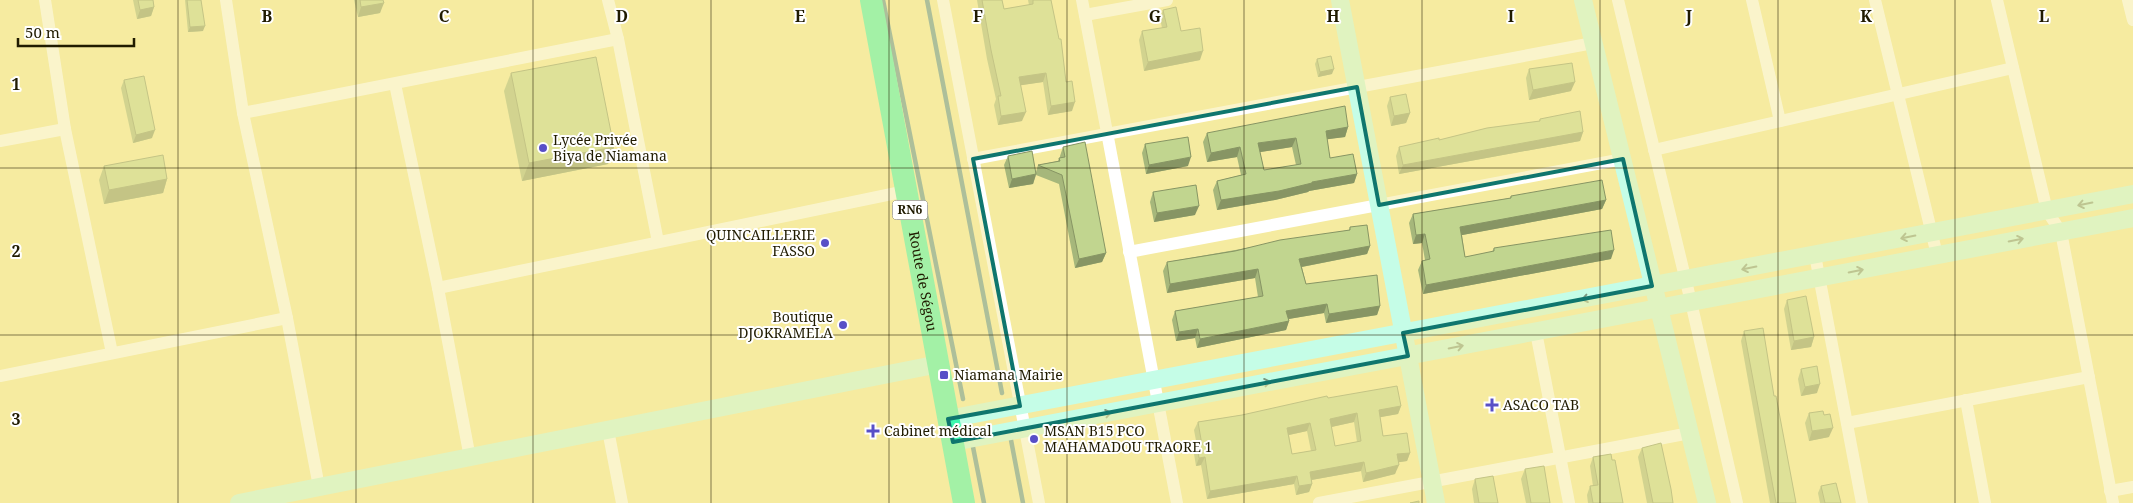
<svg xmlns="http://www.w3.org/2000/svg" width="2133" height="503" viewBox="0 0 2133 503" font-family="'Noto Serif',serif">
<rect width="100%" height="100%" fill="#f5eba0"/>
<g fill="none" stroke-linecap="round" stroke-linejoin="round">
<!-- stream -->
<g stroke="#558992" stroke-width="4.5">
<polyline points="883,0 963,399"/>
<polyline points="927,0 1002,393"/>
<polyline points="1011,440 1023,503"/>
<polyline points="973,447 984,503"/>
</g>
<!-- street -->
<g stroke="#fff" stroke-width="12">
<polyline points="45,0 65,129 112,353"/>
<polyline points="226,0 243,113 287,318 319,487"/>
<polyline points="608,0 618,39 658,242"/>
<polyline points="943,0 1039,503"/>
<polyline points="1082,0 1177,503"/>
<polyline points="1618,0 1691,302 1737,503"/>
<polyline points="1752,0 1780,121"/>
<polyline points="1875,0 1937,255"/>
<polyline points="1997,0 2047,211 2061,232 2113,503"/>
<polyline points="2128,0 2133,20"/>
<polyline points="1085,15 1167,0"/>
<polyline points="395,84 438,288 470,458"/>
<polyline points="243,113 618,39"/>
<polyline points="0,141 65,129"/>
<polyline points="1654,150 2013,68"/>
<polyline points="973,159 1593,43"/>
<polyline points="1129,252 1623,159"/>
<polyline points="1815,255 1862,503"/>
<polyline points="438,288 906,191"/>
<polyline points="1536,332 1569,503"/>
<polyline points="0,376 287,318"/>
<polyline points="1966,400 1985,503"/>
<polyline points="1847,423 2089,377"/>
<polyline points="608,430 622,503"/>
<polyline points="2110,491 2133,487"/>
<polyline points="1319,503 1690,433"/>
</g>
<!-- secondary -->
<g stroke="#c5fde7" stroke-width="18">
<polyline points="1340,0 1436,503"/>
<polyline points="1583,0 1707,503"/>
<polyline points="948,419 2133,194"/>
<polyline points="953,442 2133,218"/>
<polyline points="239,503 939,364"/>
</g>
<!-- highway -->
<path stroke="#3ef8ae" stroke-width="22" id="s1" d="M871,0L964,503"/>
</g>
<!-- wall -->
<g fill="#a6b77b" fill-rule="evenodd">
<polygon points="133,0 153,0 154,7 151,16 137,19"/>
<polygon points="185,0 201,0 203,31 188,32"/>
<polygon points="354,0 383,0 380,13 358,17"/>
<polygon points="977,0 1002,0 1004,9 1029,5 1028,0 1051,0 1072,111 1048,115 1043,82 1021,85 1022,121 998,125 994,105 996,99 987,59"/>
<polygon points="1163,10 1181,31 1200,60 1144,71 1139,40 1142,31 1162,28 1160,18"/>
<polygon points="1317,59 1332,74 1318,77 1315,64"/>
<polygon points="1529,69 1571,91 1529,100 1526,78"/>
<polygon points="511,73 614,147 608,164 522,181 504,91"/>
<polygon points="124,80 152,138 133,143 121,88"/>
<polygon points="1390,97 1410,113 1406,123 1391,126 1387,106"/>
<polygon points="1540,119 1583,132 1580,141 1399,174 1396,156 1399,147 1439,140 1539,121"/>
<path d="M1348,127L1345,137L1327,139L1330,158L1357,174L1354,183L1309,191L1308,192L1275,200L1217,210L1213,190L1217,181L1241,175L1237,157L1207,162L1203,142L1207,133ZM1292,147L1296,165L1264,170L1260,152Z"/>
<polygon points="1145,144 1188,166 1146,174 1142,153"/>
<polygon points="1063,147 1106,253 1102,262 1075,268 1059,184 1036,175 1033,184 1009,188 1004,165 1008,156 1036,172 1038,165 1058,161 1059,158 1060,158 1060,156"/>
<polygon points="104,166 167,179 163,193 104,204 99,180"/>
<polygon points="1153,192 1195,215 1154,222 1150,202"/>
<polygon points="1511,196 1606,200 1602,209 1462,235 1465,257 1492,252 1494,248 1611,259 1423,294 1418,270 1422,261 1425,260 1422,243 1413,244 1409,223 1413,214 1510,198"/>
<polygon points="1350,227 1370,246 1367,254 1302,267 1306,284 1380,306 1377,315 1326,323 1324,313 1288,319 1289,321 1286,330 1197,348 1195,338 1176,341 1172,320 1175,311 1258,297 1255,278 1167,293 1163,271 1167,262 1349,230"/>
<polygon points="1787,300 1814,337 1811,347 1791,350 1784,309"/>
<polygon points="1744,331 1774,396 1796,503 1770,503 1741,341"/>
<polygon points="1801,369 1817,393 1801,396 1798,379"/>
<path d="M1328,398L1401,406L1398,414L1380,417L1383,436L1410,453L1407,461L1398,462L1395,474L1363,482L1361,471L1311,480L1312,484L1309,492L1296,495L1294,484L1207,499L1201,465L1196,466L1194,454L1197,446L1194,430L1198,422L1242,415ZM1354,422L1357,442L1335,446L1331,427ZM1307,431L1311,451L1292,454L1289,435Z"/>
<polygon points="1809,413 1829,437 1809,441 1805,423"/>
<polygon points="1642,448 1673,503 1647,503 1638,457"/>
<polygon points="1593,457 1612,460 1623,503 1588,503 1587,495 1590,486 1593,486 1590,466"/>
<polygon points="1525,469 1550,503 1526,503 1521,479"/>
<polygon points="1475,479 1498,503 1474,503 1472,489"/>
<polygon points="1821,486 1841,503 1820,503 1818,493"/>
</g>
<!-- shaded-wall -->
<g fill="#879564">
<polygon points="384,3 380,13 358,17 361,7"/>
<polygon points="154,7 151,16 137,19 140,10"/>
<polygon points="205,26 203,31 188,32 190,27"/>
<polygon points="1203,51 1200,60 1144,71 1148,62"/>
<polygon points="1334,69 1332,74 1318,77 1320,72"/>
<polygon points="1046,73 1043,82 1016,86 1019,77"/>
<polygon points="1575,82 1571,91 1529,100 1533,90"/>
<polygon points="1075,102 1072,111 1048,115 1051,106"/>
<polygon points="1026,112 1022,121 998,125 1001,116"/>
<polygon points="1410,113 1406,123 1391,126 1394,116"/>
<polygon points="1348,127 1345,137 1322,140 1326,131"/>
<polygon points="155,130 152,138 133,143 136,135"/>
<polygon points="1583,132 1580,141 1399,174 1403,165"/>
<polygon points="1296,138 1292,147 1254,153 1258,143"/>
<polygon points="614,147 608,164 522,181 529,163"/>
<polygon points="1240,147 1237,157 1207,162 1211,153"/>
<polygon points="1191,157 1188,166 1146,174 1149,165"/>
<polygon points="1036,174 1033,184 1009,188 1012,179"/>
<polygon points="1357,174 1354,183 1309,191 1308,192 1275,200 1217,210 1221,200 1312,182"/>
<polygon points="167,179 163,193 104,204 109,190"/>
<polygon points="1606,200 1602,209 1457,236 1460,227"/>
<polygon points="1199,206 1195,215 1154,222 1157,213"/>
<polygon points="1425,234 1422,243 1413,244 1416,235"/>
<polygon points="1370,246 1367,254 1296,268 1299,259"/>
<polygon points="1614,250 1611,259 1423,294 1426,285"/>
<polygon points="1106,253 1102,262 1075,268 1079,259"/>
<polygon points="1258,269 1255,278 1167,293 1170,284"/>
<polygon points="1327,304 1324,313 1283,320 1286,311"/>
<polygon points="1380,306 1377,315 1326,323 1329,314"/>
<polygon points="1289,321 1286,330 1197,348 1200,339"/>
<polygon points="1198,329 1195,338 1176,341 1179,332"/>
<polygon points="1814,337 1811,347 1791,350 1794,341"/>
<polygon points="1820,384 1817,393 1801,396 1805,387"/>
<polygon points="1401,406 1398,414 1376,418 1379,410"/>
<polygon points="1357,413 1354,422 1327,428 1330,419"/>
<polygon points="1310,423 1307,431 1284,436 1287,428"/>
<polygon points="1833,428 1829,437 1809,441 1812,431"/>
<polygon points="1410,453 1407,461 1394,463 1397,454"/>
<polygon points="1205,457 1201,465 1196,466 1199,458"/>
<polygon points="1364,462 1361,471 1306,481 1310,472"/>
<polygon points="1399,465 1395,474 1363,482 1366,473"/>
<polygon points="1297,476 1294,484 1207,499 1210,491"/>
<polygon points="1312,484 1309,492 1296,495 1299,486"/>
</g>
<!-- building -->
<g fill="#c1d58f" stroke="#879564" fill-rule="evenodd">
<polygon points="138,0 153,0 154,7 140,10"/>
<polygon points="187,0 201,0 205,26 190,27"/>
<polygon points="360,0 383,0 384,3 361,7"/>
<polygon points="982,0 1002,0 1004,9 1033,4 1033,0 1051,0 1059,39 1061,39 1066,82 1072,81 1075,102 1051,106 1046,73 1019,77 1026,112 1001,116 998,96 1001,96 991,50"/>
<polygon points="1176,7 1181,31 1200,28 1203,51 1148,62 1142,31 1167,27 1163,10"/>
<polygon points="1331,56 1334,69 1320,72 1317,59"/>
<polygon points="596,57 614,147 529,163 511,73"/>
<polygon points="1572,63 1575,82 1533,90 1529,69"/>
<polygon points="144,76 155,130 136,135 124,80"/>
<polygon points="1406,94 1410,113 1394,116 1390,97"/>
<path d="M1345,106L1348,127L1326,131L1330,158L1353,154L1357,174L1312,182V183L1279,191L1221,200L1217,181L1246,174L1240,147L1211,153L1207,133ZM1296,138L1301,164L1264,170L1258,143Z"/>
<polygon points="1580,111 1583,132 1403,165 1399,147 1439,138 1439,140 1487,128 1540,121 1540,119"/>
<polygon points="1188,137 1191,157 1149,165 1145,144"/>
<polygon points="1085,142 1106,253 1079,259 1062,175 1038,165 1060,161 1059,158 1065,157 1063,147"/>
<polygon points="1032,151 1036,174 1012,179 1008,156"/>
<polygon points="163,155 167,179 109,190 104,166"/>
<polygon points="1602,180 1606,200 1460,227 1465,257 1494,251 1494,248 1611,230 1614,250 1426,285 1422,261 1430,259 1425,234 1416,235 1413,214 1511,198 1511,196"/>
<polygon points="1196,185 1199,206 1157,213 1153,192"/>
<polygon points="1367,225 1370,246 1299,259 1306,284 1377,275 1380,306 1329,314 1327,304 1286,311 1289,321 1200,339 1198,329 1179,332 1175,311 1263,296 1258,269 1170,284 1167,262 1235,251 1280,240 1350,230 1350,227"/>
<polygon points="1806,296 1814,337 1794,341 1787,300"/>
<polygon points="1763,328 1774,396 1776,396 1796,503 1776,503 1744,331"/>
<polygon points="1817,366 1820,384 1805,387 1801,369"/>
<path d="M1397,386L1401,406L1379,410L1383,436L1407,433L1410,453L1397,454L1399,465L1366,473L1364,462L1310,472L1312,484L1299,486L1297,476L1210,491L1205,457L1199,458L1197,446L1202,445L1198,422L1242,415L1327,396L1328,398ZM1357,413L1361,441L1335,446L1330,419ZM1310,423L1316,450L1292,454L1287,428Z"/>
<polygon points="1823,411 1824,415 1830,414 1833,428 1812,431 1809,413"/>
<polygon points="1661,443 1671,489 1673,503 1653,503 1642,448"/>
<polygon points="1611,454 1612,460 1615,460 1623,503 1593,503 1590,486 1598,485 1593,457"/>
<polygon points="1544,466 1550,503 1531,503 1525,469"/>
<polygon points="1493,476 1498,503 1479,503 1475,479"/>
<polygon points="1836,483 1841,503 1825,503 1821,486"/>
<polygon points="1419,501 1419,503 1410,503"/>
</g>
<!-- one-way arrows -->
<defs><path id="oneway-shaft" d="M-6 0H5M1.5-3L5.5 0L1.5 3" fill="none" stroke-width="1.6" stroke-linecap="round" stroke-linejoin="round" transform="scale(1.25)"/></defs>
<g stroke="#7b977f">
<use href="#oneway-shaft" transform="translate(2085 204) rotate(169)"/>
<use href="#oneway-shaft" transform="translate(1908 237) rotate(169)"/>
<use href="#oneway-shaft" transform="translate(2016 240) rotate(-11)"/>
<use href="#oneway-shaft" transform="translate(1749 268) rotate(169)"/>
<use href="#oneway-shaft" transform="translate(1856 271) rotate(-11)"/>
<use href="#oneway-shaft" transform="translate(1589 298) rotate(169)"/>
<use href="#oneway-shaft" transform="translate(1456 347) rotate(-11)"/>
<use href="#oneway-shaft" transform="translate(1263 383) rotate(-11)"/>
<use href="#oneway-shaft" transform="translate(1104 414) rotate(-11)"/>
</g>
<!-- marked area -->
<path d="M0 0H2133V503H0ZM1357,87L1379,205L1623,159L1652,286L1403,333L1408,356L953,442L948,419L1020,406L973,159Z" fill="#f5eba0" fill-opacity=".55" fill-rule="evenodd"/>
<path fill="none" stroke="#0f766e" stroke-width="4" stroke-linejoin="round" d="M1357,87L1379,205L1623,159L1652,286L1403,333L1408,356L953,442L948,419L1020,406L973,159Z"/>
<!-- grid -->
<path fill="none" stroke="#201b00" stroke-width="1" stroke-opacity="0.55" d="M178,0V503M356,0V503M533,0V503M711,0V503M889,0V503M1067,0V503M1244,0V503M1422,0V503M1600,0V503M1778,0V503M1955,0V503M0,168H2133M0,335H2133"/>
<!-- markers -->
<g fill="#584fc7" stroke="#fff" stroke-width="2">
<circle cx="543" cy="148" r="5"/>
<circle cx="825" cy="243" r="5"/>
<circle cx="843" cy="325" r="5"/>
<rect x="939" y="370" width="10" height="10" rx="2.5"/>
<path d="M1489.5 397.5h5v5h5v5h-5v5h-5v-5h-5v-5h5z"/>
<path d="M870.5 423.5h5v5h5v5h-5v5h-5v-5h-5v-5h5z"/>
<circle cx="1034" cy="439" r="5"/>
</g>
<g text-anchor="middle" stroke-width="4" stroke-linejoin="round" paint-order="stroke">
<!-- shield labels -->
<rect fill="#fff" stroke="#635f4c" stroke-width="1" x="892.5" y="200.5" width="35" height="19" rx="4"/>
<g font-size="12" font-weight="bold" fill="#201b00">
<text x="910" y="214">RN6</text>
</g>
<!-- poi labels -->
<g font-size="14" fill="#201b00" stroke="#fff" text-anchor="start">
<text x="553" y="145">Lycée Privée<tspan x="553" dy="16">Biya de Niamana</tspan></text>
<text x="815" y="240" text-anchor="end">QUINCAILLERIE<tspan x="815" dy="16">FASSO</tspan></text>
<text x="833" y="322" text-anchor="end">Boutique<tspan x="833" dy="16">DJOKRAMELA</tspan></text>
<text x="954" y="380">Niamana Mairie</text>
<text x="1503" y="410">ASACO TAB</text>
<text x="884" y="436">Cabinet médical</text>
<text x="1044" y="436">MSAN B15 PCO<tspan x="1044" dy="16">MAHAMADOU TRAORE 1</tspan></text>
</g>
<!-- street labels -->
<g font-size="14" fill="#201b00" stroke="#fff">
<text dy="5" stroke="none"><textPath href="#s1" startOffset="286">Route de Ségou</textPath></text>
</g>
</g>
<g font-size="16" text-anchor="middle" font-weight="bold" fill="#201b00" stroke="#fff" stroke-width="4" stroke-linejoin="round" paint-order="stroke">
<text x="267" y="22">B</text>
<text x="444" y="22">C</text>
<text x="622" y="22">D</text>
<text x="800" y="22">E</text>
<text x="978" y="22">F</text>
<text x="1155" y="22">G</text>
<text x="1333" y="22">H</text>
<text x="1511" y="22">I</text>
<text x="1689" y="22">J</text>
<text x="1866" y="22">K</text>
<text x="2044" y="22">L</text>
<text x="16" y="90">1</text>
<text x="16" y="257">2</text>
<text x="16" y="425">3</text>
</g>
<!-- scale -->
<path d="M18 38v8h116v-8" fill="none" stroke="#201b00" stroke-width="2.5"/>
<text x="25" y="38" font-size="15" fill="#201b00" stroke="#ffffff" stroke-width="4" paint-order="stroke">50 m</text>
</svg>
